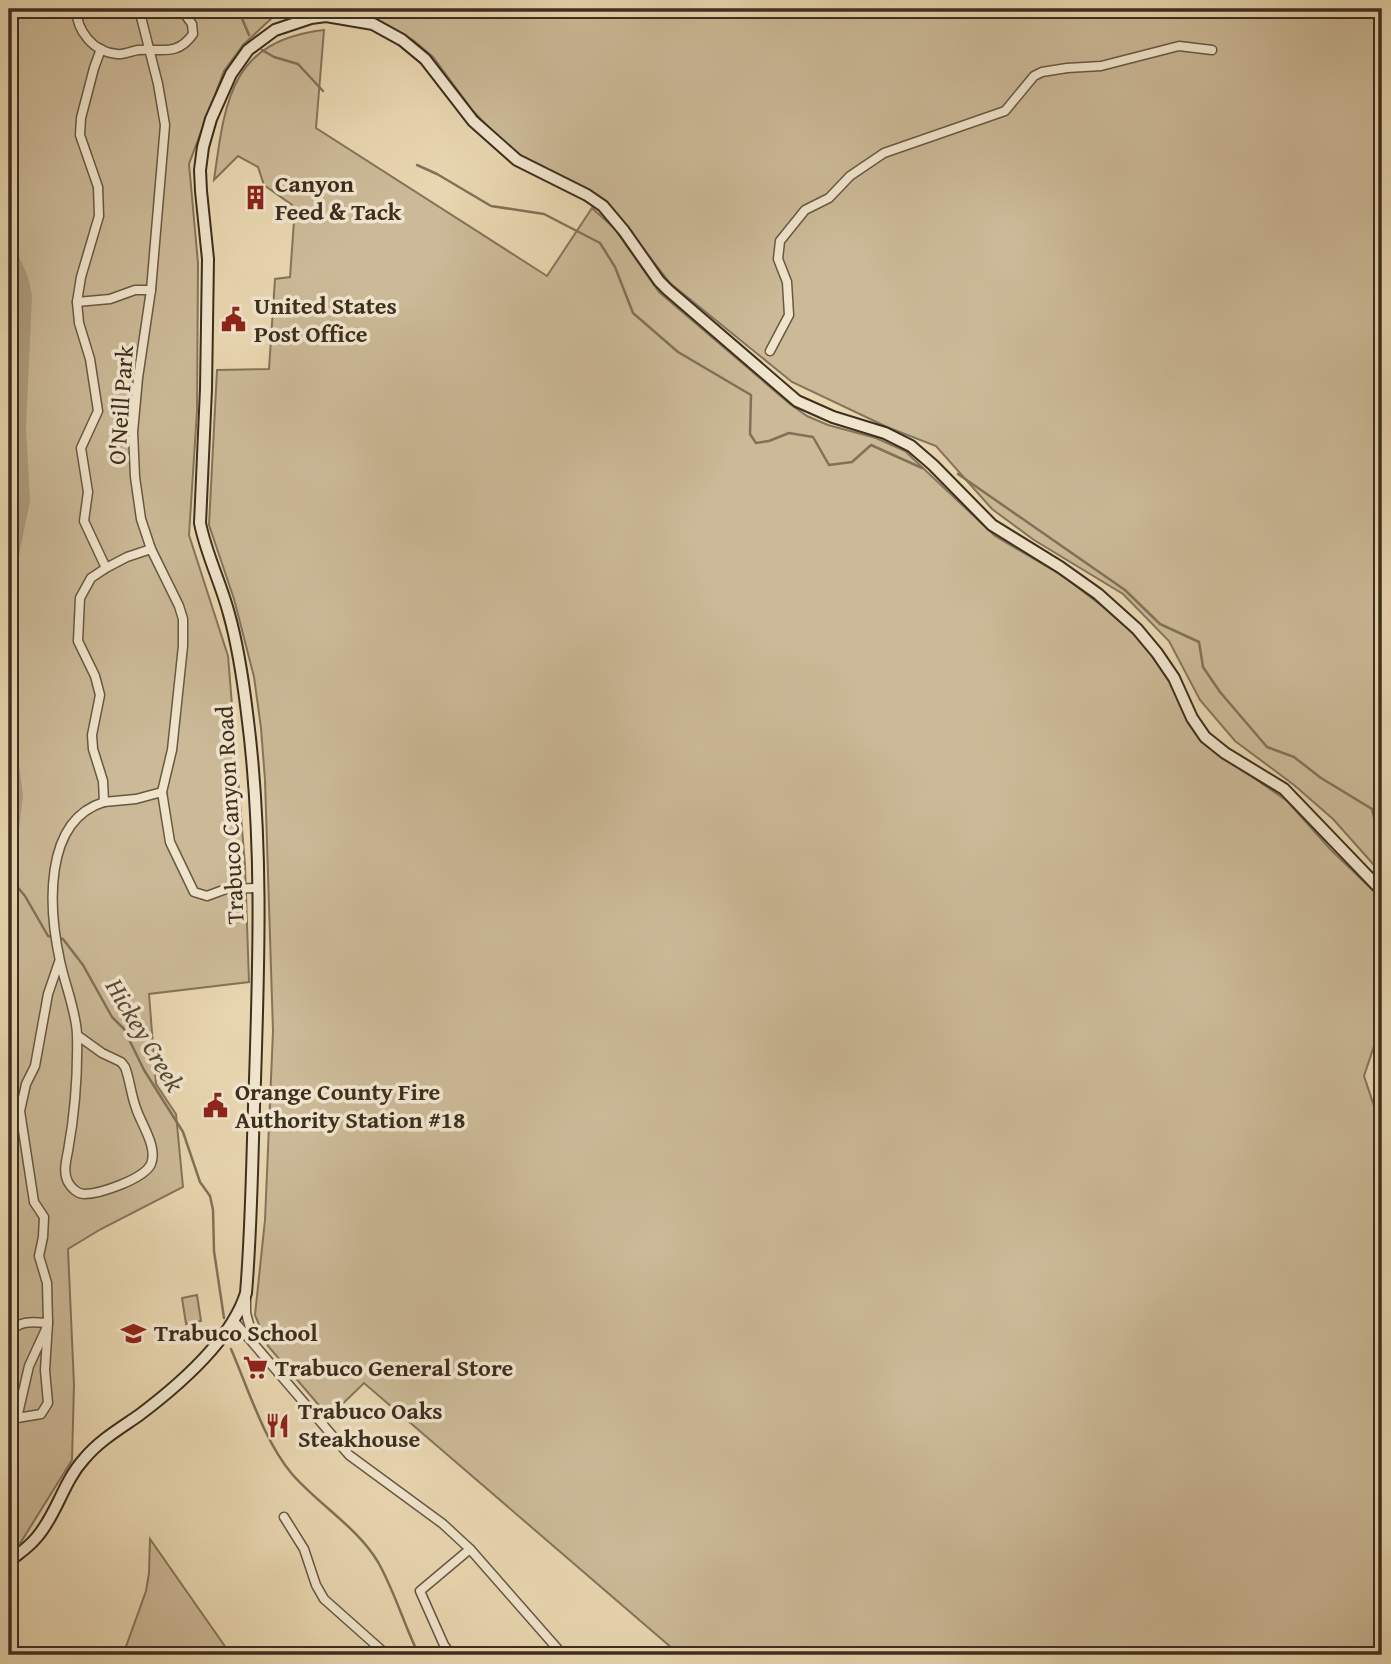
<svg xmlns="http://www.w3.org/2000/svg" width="1391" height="1664" viewBox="0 0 1391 1664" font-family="'Gentium Book Plus',serif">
<rect width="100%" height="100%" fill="#e8d6b0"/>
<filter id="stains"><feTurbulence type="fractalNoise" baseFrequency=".00286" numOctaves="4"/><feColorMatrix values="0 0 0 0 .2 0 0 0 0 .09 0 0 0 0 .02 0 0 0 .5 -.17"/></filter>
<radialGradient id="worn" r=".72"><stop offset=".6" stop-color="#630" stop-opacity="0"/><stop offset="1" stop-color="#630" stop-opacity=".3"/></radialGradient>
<!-- green -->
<g fill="#cbb997" stroke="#84745a" stroke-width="2">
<polygon points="9,9 1382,9 1382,874 1333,819 1294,785 1235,741 1200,700 1169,641 1123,594 1034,540 992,509 936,446 887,427 792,382 670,283 620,219 524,159 493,132 473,111 433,57 413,40 370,18 343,13 309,11 273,17 243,45 224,71 189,164 198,263 197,411 189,535 228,656 245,865 249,982 149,994 156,1084 176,1114 183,1187 101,1229 68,1249 74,1385 72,1460 21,1542 9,1549"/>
<path d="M324,30L316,128L547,276L592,208L614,228L659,292L790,404L807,416L828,425L876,438L905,451L995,536L1063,576L1102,606L1134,634L1149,651L1217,752L1287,801L1331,850L1382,899V1022L1364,1076L1382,1130V1655H680L364,1383L329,1417L268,1346L255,1315L265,1220L273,1031L265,780L261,728L254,677L234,599L209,525L217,370L269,369L275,279L290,277L295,207L264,185L258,167L238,156L214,180C225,101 230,41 324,30Z"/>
<polygon points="197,1295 201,1321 186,1324 182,1298"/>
<polygon points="150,1539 231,1655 169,1655 159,1650 157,1655 123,1655 146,1591 149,1573"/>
</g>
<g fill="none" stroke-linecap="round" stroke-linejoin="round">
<!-- stream -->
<g stroke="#817158" stroke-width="2.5">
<polyline points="238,9 249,35"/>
<polyline points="262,50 274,57 298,64 323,91"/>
<polyline points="417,165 437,174 491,206 544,214 600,243 615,267 633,313 678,352 751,395 750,434 756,443 769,441 789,433 813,437 829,465 852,462 871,445 922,468"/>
<polyline points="958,474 1125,590 1160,624 1199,642 1203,667 1220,692 1267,747 1294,757 1321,778 1372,809 1382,849"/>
<polyline points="9,877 25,896 48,936 63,939 83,965 112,1017 124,1029 144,1070 183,1132 200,1182 210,1196 213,1210 214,1251 224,1318"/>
<path d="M231,1349C248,1388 264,1441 292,1474C318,1504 357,1527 378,1562C395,1592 404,1625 419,1655"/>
</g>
<!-- river -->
<g stroke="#ae9d7e" stroke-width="14">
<polyline points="9,252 21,278 25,296 19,429 23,500 10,565 9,586"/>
<polyline points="9,743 16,795 9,854"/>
</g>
<defs>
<g id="street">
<path d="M76,9C77,31 93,52 117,54C124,55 131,51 138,50C161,48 177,57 193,34L192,24L181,9"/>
<polyline points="139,9 158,84 165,125 151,290 138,378 133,432 135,477 141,519 151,549 179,606 183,619 183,646 172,750 162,792 170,842 194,892 207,896 226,889 258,888"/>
<polyline points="101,49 94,68 81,118 80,135 98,187 99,216 81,277 77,302 79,323 90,359 98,411 81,448 88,492 84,521 106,568"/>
<polyline points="77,302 110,299 135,290 151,290"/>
<polyline points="770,351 789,315 787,282 778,259 780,241 805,210 829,198 850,176 884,153 1005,111 1034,76 1042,72 1067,68 1101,66 1179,46 1212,50"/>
<polyline points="104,802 136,799 162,792"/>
<path d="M77,1035L102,1053L121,1062L125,1067C130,1080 131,1095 136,1108C141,1124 158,1147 151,1164C144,1179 100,1194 84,1194C78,1194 71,1188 68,1182C63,1173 66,1161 68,1151C75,1112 78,1074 77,1034C76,1011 65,985 60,961C49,911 42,821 104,802L103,781L93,749L92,735L100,695L95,676L78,641L80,598L91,578L106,568L127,557L151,549"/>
<polyline points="246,1297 246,1313 253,1339"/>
<polyline points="234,1321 349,1455 443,1524 470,1549 563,1655"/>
<path d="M9,1332C22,1320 31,1322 48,1323"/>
<polyline points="9,1410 17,1418 41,1414 48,1403 45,1370 48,1323 47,1283 39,1256 43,1237 44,1217 34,1202 20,1111 26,1084 35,1066 48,994 59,962"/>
<polyline points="17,1418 29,1366 46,1329"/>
<polyline points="284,1517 304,1549 316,1585 324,1599 387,1655"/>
<polyline points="317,1655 324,1655"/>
<polyline points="451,1655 444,1645 420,1591 470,1549"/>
</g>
<path id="secondary" d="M9,1561C19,1554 29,1547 37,1537C57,1514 63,1482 84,1459C99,1441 119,1429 138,1416C178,1386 231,1341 246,1293C252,1222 252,1151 255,1080C259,958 263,835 247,713C243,680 238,646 229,614C221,583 206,554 200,523L206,389L208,259L201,191L200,170L203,147L211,119L231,74L248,50L275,30L311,18L326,16L373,24L402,40L425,59L473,121L517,160L587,195L603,206L624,231L659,281L668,290L797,401L833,417L885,433L911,446L933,465L992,525L1060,567L1098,594L1137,629L1157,653L1174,678L1192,718L1205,737L1225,753L1284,789L1382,891"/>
</defs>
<!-- street casing -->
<use href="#street" stroke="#685842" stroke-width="11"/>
<!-- secondary casing -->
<use href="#secondary" stroke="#3d2e1e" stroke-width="14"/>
<!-- street -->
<use href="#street" stroke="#f0e4cc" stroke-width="8"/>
<!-- secondary -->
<use href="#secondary" stroke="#f0e4cc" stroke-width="10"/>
</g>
<!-- icons -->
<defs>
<symbol id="building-bare" viewBox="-9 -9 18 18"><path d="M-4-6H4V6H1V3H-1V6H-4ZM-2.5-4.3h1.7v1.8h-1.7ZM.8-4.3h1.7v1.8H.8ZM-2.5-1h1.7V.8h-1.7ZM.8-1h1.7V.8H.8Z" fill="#8f2418" stroke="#f0e4cc" stroke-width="2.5" paint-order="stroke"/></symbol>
<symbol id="civic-bare" viewBox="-9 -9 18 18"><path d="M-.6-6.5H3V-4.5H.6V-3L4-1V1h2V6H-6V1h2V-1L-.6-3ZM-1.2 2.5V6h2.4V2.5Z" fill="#8f2418" stroke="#f0e4cc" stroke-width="2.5" paint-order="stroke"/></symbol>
<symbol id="school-bare" viewBox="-9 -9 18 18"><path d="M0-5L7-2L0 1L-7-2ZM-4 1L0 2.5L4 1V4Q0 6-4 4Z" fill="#8f2418" stroke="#f0e4cc" stroke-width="2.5" paint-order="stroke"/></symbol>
<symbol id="supermarket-bare" viewBox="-9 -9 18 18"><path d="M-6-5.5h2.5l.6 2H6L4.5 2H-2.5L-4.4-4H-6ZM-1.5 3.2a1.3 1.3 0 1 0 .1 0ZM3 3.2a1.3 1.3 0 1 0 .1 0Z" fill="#8f2418" stroke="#f0e4cc" stroke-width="2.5" paint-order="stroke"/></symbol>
<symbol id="restaurant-bare" viewBox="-9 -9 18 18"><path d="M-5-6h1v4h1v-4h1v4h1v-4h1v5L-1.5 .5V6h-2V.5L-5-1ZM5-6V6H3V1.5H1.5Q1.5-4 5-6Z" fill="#8f2418" stroke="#f0e4cc" stroke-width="2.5" paint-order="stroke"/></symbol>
</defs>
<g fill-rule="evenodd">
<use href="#building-bare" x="238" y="180" width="35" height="35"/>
<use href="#civic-bare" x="216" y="302" width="35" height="35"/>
<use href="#civic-bare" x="198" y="1088" width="35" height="35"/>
<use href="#school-bare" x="116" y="1316" width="35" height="35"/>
<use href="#supermarket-bare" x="238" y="1350" width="35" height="35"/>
<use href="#restaurant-bare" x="260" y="1408" width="35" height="35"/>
</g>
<g text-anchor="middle" stroke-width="7" stroke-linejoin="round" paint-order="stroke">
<!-- poi labels -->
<g font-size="24" font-weight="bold" fill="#3d2e1e" stroke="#f0e4cc" text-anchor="start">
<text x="275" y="192">Canyon<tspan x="275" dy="28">Feed &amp; Tack</tspan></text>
<text x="254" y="314">United States<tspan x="254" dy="28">Post Office</tspan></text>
<text x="235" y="1100">Orange County Fire<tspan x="235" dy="28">Authority Station #18</tspan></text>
<text x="154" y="1341">Trabuco School</text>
<text x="275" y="1376">Trabuco General Store</text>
<text x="298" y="1419">Trabuco Oaks<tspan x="298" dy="28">Steakhouse</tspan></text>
</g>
<!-- street labels -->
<g font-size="24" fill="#3d2e1e" stroke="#f0e4cc">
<text transform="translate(121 405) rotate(-86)" y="8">O'Neill Park</text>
<text transform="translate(230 815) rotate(-93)" y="8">Trabuco Canyon Road</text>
</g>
<!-- water labels -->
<g font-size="26" font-style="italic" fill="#594a36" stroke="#f0e4cc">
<text transform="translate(145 1035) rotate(59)" y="9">Hickey Creek</text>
</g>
</g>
<!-- margin -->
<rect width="1391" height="1664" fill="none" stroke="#e8d6b0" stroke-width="35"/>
<rect x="10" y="10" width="1370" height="1643" fill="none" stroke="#3d2e1e" stroke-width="3.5"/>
<rect x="18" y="18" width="1356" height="1629" fill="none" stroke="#3d2e1e" stroke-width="2"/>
<rect width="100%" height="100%" filter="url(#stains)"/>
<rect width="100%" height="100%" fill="url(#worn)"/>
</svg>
